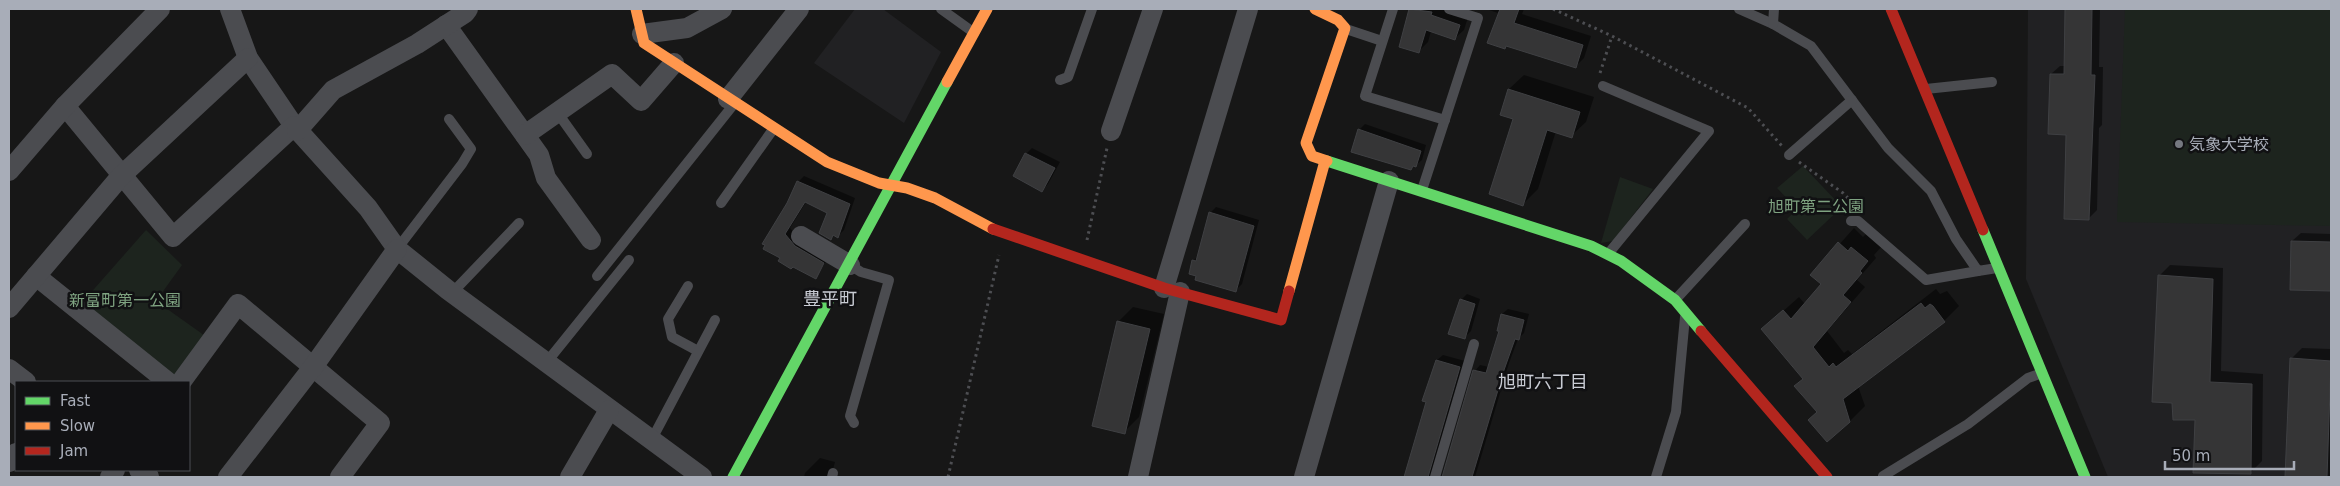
<svg xmlns="http://www.w3.org/2000/svg" width="2340" height="486" viewBox="0 0 2340 486" font-family="'DejaVu Sans','Noto Sans JP',sans-serif">
<rect width="100%" height="100%" fill="#171717"/>
<!-- built -->
<g fill="#212123">
<polygon points="855,9 883,9 941,52 904,123 814,63"/>
<polygon points="2028,9 2331,9 2331,477 2108,477 2026,279"/>
</g>
<!-- green -->
<g fill="#1d241e">
<polygon points="2125,9 2331,9 2331,226 2117,222"/>
<polygon points="1803,166 1842,207 1807,240 1787,219 1797,209 1777,188"/>
<polygon points="1620,177 1653,189 1613,241 1601,243"/>
<polygon points="146,230 182,265 156,301 208,338 179,375 171,377 80,305"/>
</g>
<!-- shadow -->
<g fill="#0007">
<polygon points="1410,9 1463,9 1470,11 1464,30 1455,38 1431,31 1428,42 1419,51 1400,46"/>
<polygon points="1486,9 1524,9 1522,14 1591,36 1584,58 1575,67 1507,45 1505,47 1488,42 1498,13"/>
<polygon points="2066,9 2100,9 2099,67 2103,67 2102,125 2099,128 2097,210 2088,219 2051,74 2060,66 2065,66"/>
<polygon points="1524,75 1594,97 1586,122 1571,136 1556,131 1538,189 1523,204 1515,118 1509,89"/>
<polygon points="1365,124 1426,145 1422,160 1411,169 1359,130"/>
<polygon points="1032,148 1060,162 1048,184 1042,190 1026,154"/>
<polygon points="804,176 855,198 844,230 838,236 834,235 830,238 828,212 806,202 790,228 801,241 829,257 815,278 780,261 788,204 798,182"/>
<polygon points="1216,207 1259,220 1242,284 1236,290 1197,275 1193,261 1199,255 1210,213"/>
<polygon points="1854,228 1863,237 1867,233 1882,246 1874,255 1876,258 1857,280 1865,287 1827,331 1844,353 1848,350 1852,354 1936,289 1940,294 1947,291 1959,306 1944,321 1858,386 1865,406 1850,421 1818,412 1804,379 1763,329 1799,297 1805,304 1822,284 1812,275"/>
<polygon points="2301,233 2331,234 2331,290 2291,289 2292,241"/>
<polygon points="2170,265 2223,268 2221,371 2263,374 2262,461 2251,472 2196,419 2159,276"/>
<polygon points="1467,294 1480,299 1471,331 1465,337 1461,300"/>
<polygon points="1133,307 1164,314 1139,417 1124,432 1118,322"/>
<polygon points="1508,309 1529,314 1524,333 1518,339 1509,363 1475,477 1443,477 1475,371 1480,365 1489,367 1501,331 1502,314"/>
<polygon points="2302,348 2331,349 2331,477 2287,477 2291,359"/>
<polygon points="1443,355 1465,361 1439,477 1406,477 1437,360"/>
<polygon points="820,458 835,462 831,477 804,477 805,473"/>
</g>
<!-- building -->
<g fill="#353536" stroke="#3f4043">
<polygon points="1409,9 1432,12 1431,15 1460,25 1455,40 1426,30 1419,53 1399,47"/>
<polygon points="1500,9 1519,9 1514,23 1583,45 1576,68 1506,46 1505,49 1487,43"/>
<polygon points="2065,9 2092,9 2091,75 2095,75 2089,220 2064,219 2066,135 2048,134 2050,74 2064,74"/>
<polygon points="1508,89 1580,112 1572,138 1547,130 1523,206 1489,194 1513,119 1500,115"/>
<polygon points="1358,129 1421,151 1416,167 1413,166 1411,170 1351,152"/>
<polygon points="1025,153 1055,168 1042,192 1013,176"/>
<polygon points="797,181 850,204 838,238 833,235 831,240 819,233 827,213 805,202 785,234 795,246 824,263 816,279 793,267 791,269 778,261 780,258 763,249 765,245 762,244 787,203"/>
<polygon points="1209,212 1254,226 1236,292 1195,280 1196,276 1189,274 1192,260 1196,261"/>
<polygon points="2291,241 2331,242 2331,291 2290,290"/>
<polygon points="1838,242 1848,251 1851,247 1868,261 1860,271 1862,273 1843,295 1851,302 1813,347 1829,367 1833,363 1836,367 1921,303 1925,308 1930,304 1933,306 1945,322 1843,399 1850,422 1827,442 1808,420 1817,412 1794,386 1803,379 1761,329 1783,310 1791,319 1821,284 1810,275"/>
<polygon points="2158,275 2213,279 2210,382 2252,384 2251,474 2193,473 2195,420 2173,420 2172,403 2152,402"/>
<polygon points="1460,299 1475,304 1465,339 1448,334"/>
<polygon points="1501,314 1524,320 1519,340 1515,339 1504,370 1472,477 1442,477 1473,370 1486,373 1499,331 1497,331"/>
<polygon points="1117,321 1150,329 1125,434 1092,426"/>
<polygon points="2290,358 2331,361 2327,477 2285,477"/>
<polygon points="1436,360 1460,367 1428,477 1404,477 1426,402 1422,401"/>
</g>
<g fill="none" stroke-linecap="round" stroke-linejoin="round">
<!-- path -->
<g stroke="#4d4e52" stroke-width="3" stroke-dasharray="2.5 4" stroke-linecap="butt">
<polyline points="1553,9 1612,36 1748,108 1782,146"/>
<polyline points="1600,73 1612,36"/>
<polyline points="1799,162 1843,193 1859,209"/>
<polyline points="1087,240 1107,148"/>
<polyline points="948,477 999,255"/>
</g>
<!-- lane -->
<g stroke="#4b4c50" stroke-width="10">
<polyline points="941,9 973,32"/>
<polyline points="1393,9 1365,96 1445,120"/>
<polyline points="1739,9 1773,24 1811,46 1888,148 1931,191 1956,239 1978,271 1997,268"/>
<polyline points="1773,24 1774,9"/>
<polyline points="1346,29 1382,41"/>
<polyline points="1060,80 1068,77 1092,9"/>
<polyline points="1603,86 1709,131 1608,254"/>
<polyline points="1926,89 1992,82"/>
<polyline points="557,112 587,154"/>
<polyline points="1789,155 1852,100"/>
<polyline points="1422,190 1478,18 1449,9"/>
<polyline points="721,203 774,128"/>
<polyline points="1851,221 1858,221 1926,280 1978,271"/>
<polyline points="397,249 462,164 471,149 449,119"/>
<polyline points="850,265 861,272 889,280 850,416 854,423"/>
<polyline points="597,276 734,104"/>
<polyline points="688,286 668,319 672,337 698,351"/>
<polyline points="452,293 519,223"/>
<polyline points="1676,299 1745,224"/>
<polyline points="546,363 629,260"/>
<polyline points="651,441 715,320"/>
<polyline points="1883,476 1968,424 2028,378 2042,373"/>
<polyline points="832,477 833,473"/>
<polyline points="1435,477 1474,344"/>
<polyline points="1656,477 1676,412 1685,317"/>
</g>
<!-- street -->
<g stroke="#4b4c50" stroke-width="20">
<polyline points="230,9 248,58 294,126 368,208 397,249 448,290 702,477"/>
<polyline points="446,25 539,155 546,178 591,240"/>
<polyline points="642,34 687,28 722,9"/>
<polyline points="728,99 799,9"/>
<polyline points="65,106 173,237 294,126"/>
<polyline points="297,131 333,90 417,44 465,13 468,9"/>
<polyline points="1111,131 1153,9"/>
<polyline points="525,135 612,74 641,101 674,63"/>
<polyline points="9,171 65,106 160,9"/>
<polyline points="801,236 850,265"/>
<polyline points="36,276 168,382"/>
<polyline points="1164,288 1248,9"/>
<polyline points="9,308 121,176 248,58"/>
<polyline points="9,369 26,382"/>
<polyline points="181,382 238,304 380,423 340,477"/>
<polyline points="9,462 16,453"/>
<polyline points="139,470 149,477"/>
<polyline points="110,477 115,470"/>
<polyline points="228,477 313,367 397,249"/>
<polyline points="570,477 609,410"/>
<polyline points="1138,477 1180,292"/>
<polyline points="1304,477 1389,181"/>
</g>
<!-- fast -->
<g stroke="#63d668" stroke-width="11">
<polyline points="1327,161 1591,246 1621,261 1675,300 1701,331"/>
<polyline points="1983,230 2085,477"/>
<polyline points="733,477 947,82"/>
</g>
<!-- slow -->
<g stroke="#ff974d" stroke-width="11">
<polyline points="636,9 644,43 827,162 879,183 907,188 935,198 993,229"/>
<polyline points="1315,9 1338,20 1345,28 1306,143 1312,156 1327,161"/>
<polyline points="947,82 987,9"/>
<polyline points="1289,291 1325,161"/>
</g>
<!-- jam -->
<g stroke="#b3261e" stroke-width="11">
<polyline points="1891,9 1983,230"/>
<polyline points="993,229 1164,288 1281,320 1289,291"/>
<polyline points="1701,331 1827,477"/>
</g>
</g>
<!-- markers -->
<circle fill="#757880" stroke="#111113" stroke-width="2" cx="2179" cy="144" r="5"/>
<g text-anchor="middle" stroke-width="5" stroke-linejoin="round" paint-order="stroke">
<!-- poi labels -->
<g font-size="16" fill="#a8adb8" stroke="#111113" text-anchor="start">
<text x="2189" y="150">気象大学校</text>
</g>
<!-- park labels -->
<g font-size="16" fill="#7fa381" stroke="#111113">
<text x="1816" y="212">旭町第二公園</text>
<text x="125" y="306">新富町第一公園</text>
</g>
<!-- neighbourhood labels -->
<g font-size="18" fill="#c9ccd4" stroke="#111113">
<text x="830" y="305">豊平町</text>
<text x="1543" y="388">旭町六丁目</text>
</g>
</g>
<!-- border -->
<rect width="2340" height="486" fill="none" stroke="#a8adb8" stroke-width="20"/>
<!-- legend -->
<rect x="15" y="381" width="175" height="90" fill="#111113" stroke="#4d4f55"/>
<rect x="25" y="397" width="25" height="8" fill="#63d668" stroke="#4d4f55"/>
<text x="60" y="406" font-size="15" fill="#a8adb8">Fast</text>
<rect x="25" y="422" width="25" height="8" fill="#ff974d" stroke="#4d4f55"/>
<text x="60" y="431" font-size="15" fill="#a8adb8">Slow</text>
<rect x="25" y="447" width="25" height="8" fill="#b3261e" stroke="#4d4f55"/>
<text x="60" y="456" font-size="15" fill="#a8adb8">Jam</text>
<!-- scale -->
<path d="M2165 461v8h129v-8" fill="none" stroke="#a8adb8" stroke-width="2.5"/>
<text x="2172" y="461" font-size="15" fill="#a8adb8" stroke="#111113" stroke-width="4" paint-order="stroke">50 m</text>
</svg>
